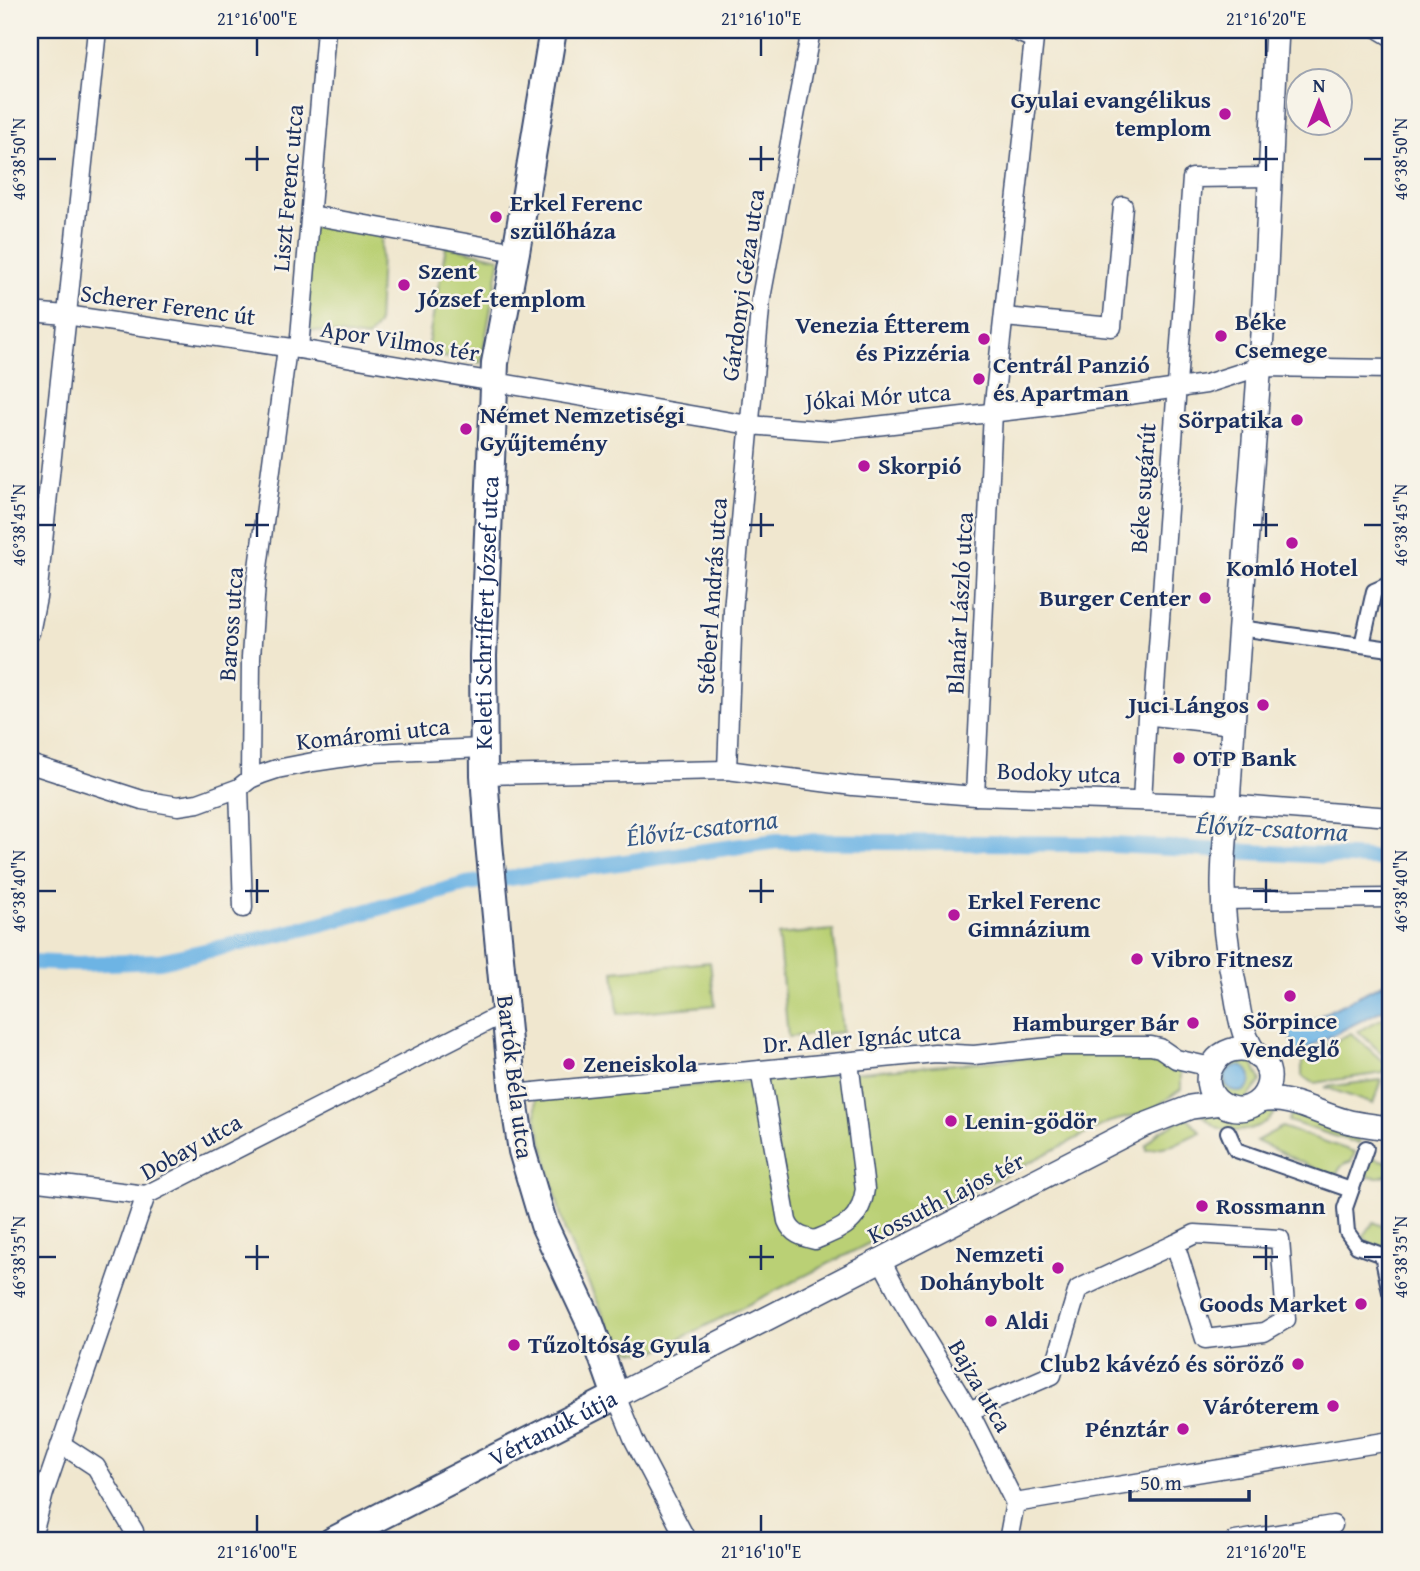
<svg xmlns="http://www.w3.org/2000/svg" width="1420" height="1571" viewBox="0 0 1420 1571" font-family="'Gentium Book Plus',serif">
<rect width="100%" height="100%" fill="#f7f3e8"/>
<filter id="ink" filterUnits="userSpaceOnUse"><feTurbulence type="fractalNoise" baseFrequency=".0143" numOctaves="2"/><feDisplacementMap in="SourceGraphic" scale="14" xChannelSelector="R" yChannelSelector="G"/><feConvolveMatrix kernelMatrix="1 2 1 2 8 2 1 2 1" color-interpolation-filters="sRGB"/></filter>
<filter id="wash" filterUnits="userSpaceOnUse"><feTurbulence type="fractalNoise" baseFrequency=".00686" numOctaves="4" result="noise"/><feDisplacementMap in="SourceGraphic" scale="28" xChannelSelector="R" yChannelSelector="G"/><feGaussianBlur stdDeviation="1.57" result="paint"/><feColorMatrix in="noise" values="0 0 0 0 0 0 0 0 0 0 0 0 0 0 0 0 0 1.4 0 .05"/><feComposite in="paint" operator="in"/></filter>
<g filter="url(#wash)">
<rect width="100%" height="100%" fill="#f0e7cf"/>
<!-- green -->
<g fill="#bad074" stroke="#6a8069" stroke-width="2">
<polygon points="311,215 382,228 378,325 368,338 301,329"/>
<polygon points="446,246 500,258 481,363 426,354"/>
<polygon points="833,930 843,1032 788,1037 778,935"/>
<polygon points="710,962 715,1005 618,1014 614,971"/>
<polygon points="1383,1018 1390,1021 1390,1056 1389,1060 1358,1031"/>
<polygon points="1351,1033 1388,1066 1383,1073 1314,1083 1302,1076 1302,1058"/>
<path d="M1147,1048L1181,1063V1089L1149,1112L1109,1122L654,1352C636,1353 631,1353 616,1342L565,1232L537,1121L535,1099Z"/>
<polygon points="1227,1059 1252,1061 1261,1081 1245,1101 1222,1094 1216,1083"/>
<polygon points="1381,1080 1373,1104 1325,1087"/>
<path d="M1268,1110L1275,1112C1265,1129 1237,1135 1219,1128C1212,1125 1206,1119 1201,1114Z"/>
<polygon points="1293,1111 1362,1134 1359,1144 1288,1121"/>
<polygon points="1187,1117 1201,1132 1173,1145 1147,1150 1146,1145 1160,1131"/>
<path d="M1282,1127L1355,1152L1351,1162C1342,1163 1339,1169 1335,1178L1256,1141Z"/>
<polygon points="1371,1157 1390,1163 1390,1174 1379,1177 1364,1176"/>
<polygon points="1374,1222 1390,1230 1390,1248 1373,1245 1363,1237"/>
</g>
<!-- water -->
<g fill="#6db4e4" stroke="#4472a1" stroke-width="2">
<polygon points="1386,982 1390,982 1390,1013 1382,1010 1297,1053 1293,1042 1286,1033"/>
<circle cx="1238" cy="1079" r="13"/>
</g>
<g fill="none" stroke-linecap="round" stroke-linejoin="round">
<!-- canal -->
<polyline stroke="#6db4e4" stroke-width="16" points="30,962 78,964 160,961 291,932 467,884 777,841 1093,844 1390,859"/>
</g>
</g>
<g filter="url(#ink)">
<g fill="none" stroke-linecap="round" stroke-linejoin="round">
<defs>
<g id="pedestrian">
<polyline points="1240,628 1390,649"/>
<polyline points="1362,645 1374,591 1390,584"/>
<polyline points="1228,1132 1236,1150 1351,1190"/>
<polyline points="1366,1148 1345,1208 1347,1232 1357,1246 1382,1255 1390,1261"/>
<polyline points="1382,1255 1390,1292"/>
</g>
<g id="minor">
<polyline points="1013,30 1034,39 1039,30"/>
<polyline points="1380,30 1390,36"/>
<polyline points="311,215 516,252"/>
<polyline points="30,312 66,315 299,349 749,425 831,431 1051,406 1206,384 1259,367 1390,369"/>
<polyline points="1004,317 1112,327 1123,206"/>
<polyline points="299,349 326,30"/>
<polyline points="30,633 37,598 97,30"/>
<polyline points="1233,725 1153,716 1192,178 1269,177"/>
<polyline points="30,764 142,800 178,806 198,803 239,788 250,779 262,774 277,769 313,762 373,753 483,748"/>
<polyline points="727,770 733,610 761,298 811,30"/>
<polyline points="484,775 727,770 853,786 975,796 1228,804 1390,817"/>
<polyline points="250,779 251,657 256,583 287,348"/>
<polyline points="239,788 243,908"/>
<polyline points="975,796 993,412 1034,39"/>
<polyline points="1142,800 1147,716 1153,716"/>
<polyline points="1223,900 1390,898"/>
<path d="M760,1070L787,1221C792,1234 802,1237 815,1240C843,1228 860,1223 865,1189L849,1062"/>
<polyline points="513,1094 935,1053 974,1055 1059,1046 1151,1046 1160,1048 1176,1059 1211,1067"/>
<polyline points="30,1181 146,1195"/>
<polygon points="1195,1234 1280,1239 1286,1319 1264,1332 1205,1339 1175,1244"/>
<polyline points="881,1260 902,1300 969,1411 1015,1503 1008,1541"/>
<polyline points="616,1396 634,1440 687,1541"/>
<polyline points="969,1411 1052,1375 1078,1289 1175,1244"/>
<polyline points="61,1444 96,1467 134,1531"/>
<polyline points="1015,1503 1390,1441"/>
<polyline points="31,1541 44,1493 146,1195 506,1012"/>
<polyline points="1235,1541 1333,1525"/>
</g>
<g id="tertiary">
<path d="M1255,1052C1220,1037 1191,1080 1220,1103C1228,1109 1240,1111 1249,1107C1267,1100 1275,1078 1264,1061C1258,1052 1263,1061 1255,1053C1252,1049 1248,1042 1246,1037C1239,1021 1238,1001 1234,983C1227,951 1223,919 1223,886C1223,854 1227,821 1229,788C1233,725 1237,662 1242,599C1248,515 1255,432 1261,348C1269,242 1271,136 1277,30"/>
<path d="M1260,1101C1290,1095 1318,1114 1346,1121C1360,1125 1375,1125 1390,1129"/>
<polyline points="616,1396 1142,1126 1191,1107 1220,1103"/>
</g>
<g id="secondary">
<path id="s1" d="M332,1541L616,1396L590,1323L544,1225L522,1151L513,1094L489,843L484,775L483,656L495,363L516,252L553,30"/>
</g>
</defs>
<!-- pedestrian casing -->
<use href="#pedestrian" stroke="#3b4b6f" stroke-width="18"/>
<!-- minor casing -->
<use href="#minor" stroke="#3b4b6f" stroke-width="21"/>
<!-- tertiary casing -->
<use href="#tertiary" stroke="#3b4b6f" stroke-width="26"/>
<!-- secondary casing -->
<use href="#secondary" stroke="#3b4b6f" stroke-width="30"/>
<!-- pedestrian -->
<use href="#pedestrian" stroke="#fff" stroke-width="14"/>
<!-- minor -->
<use href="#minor" stroke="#fff" stroke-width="18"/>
<!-- tertiary -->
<use href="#tertiary" stroke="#fff" stroke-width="23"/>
<!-- secondary -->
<use href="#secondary" stroke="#fff" stroke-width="26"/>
</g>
</g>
<!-- ticks -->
<path fill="none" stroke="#1b2f5e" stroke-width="2.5" d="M257,38V56M761,38V56M1266,38V56M257,146V171M761,146V171M1266,146V171M38,159H56M245,159H269M749,159H774M1253,159H1278M1364,159H1382M257,513V537M761,513V537M1266,513V537M38,525H56M245,525H269M749,525H774M1253,525H1278M1364,525H1382M257,879V903M761,879V903M1266,879V903M38,891H56M245,891H269M749,891H774M1253,891H1278M1364,891H1382M257,1245V1270M761,1245V1270M1266,1245V1270M38,1257H56M245,1257H269M749,1257H774M1253,1257H1278M1364,1257H1382M257,1515V1532M761,1515V1532M1266,1515V1532"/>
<!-- markers -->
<g fill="#b5179e" stroke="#f7f3e8" stroke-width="2.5">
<circle cx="1225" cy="114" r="7"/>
<circle cx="496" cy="217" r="7"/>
<circle cx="404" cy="285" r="7"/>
<circle cx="1221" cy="336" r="7"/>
<circle cx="984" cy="339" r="7"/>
<circle cx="979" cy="379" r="7"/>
<circle cx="1297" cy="420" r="7"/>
<circle cx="466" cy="429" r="7"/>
<circle cx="864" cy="466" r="7"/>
<circle cx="1292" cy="543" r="7"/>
<circle cx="1205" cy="598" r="7"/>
<circle cx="1263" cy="705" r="7"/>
<circle cx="1179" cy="758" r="7"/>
<circle cx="954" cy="915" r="7"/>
<circle cx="1137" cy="959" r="7"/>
<circle cx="1290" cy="996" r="7"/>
<circle cx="1193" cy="1023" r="7"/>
<circle cx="569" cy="1064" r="7"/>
<circle cx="951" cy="1121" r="7"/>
<circle cx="1202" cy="1206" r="7"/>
<circle cx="1058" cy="1268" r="7"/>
<circle cx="1361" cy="1304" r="7"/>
<circle cx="991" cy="1321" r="7"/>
<circle cx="514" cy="1345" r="7"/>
<circle cx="1298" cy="1364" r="7"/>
<circle cx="1333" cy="1406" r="7"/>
<circle cx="1183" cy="1429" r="7"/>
</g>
<g text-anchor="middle" stroke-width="5" stroke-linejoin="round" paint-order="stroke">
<!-- poi labels -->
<g font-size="24" font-weight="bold" fill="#1b2f5e" stroke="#f7f3e8" text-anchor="start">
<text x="1211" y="108" text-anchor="end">Gyulai evangélikus<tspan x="1211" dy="28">templom</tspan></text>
<text x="510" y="211">Erkel Ferenc<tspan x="510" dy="28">szülőháza</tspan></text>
<text x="418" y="279">Szent<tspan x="418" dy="28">József-templom</tspan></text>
<text x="1235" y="330">Béke<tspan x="1235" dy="28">Csemege</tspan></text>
<text x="970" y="333" text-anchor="end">Venezia Étterem<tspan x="970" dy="28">és Pizzéria</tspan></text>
<text x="993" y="373">Centrál Panzió<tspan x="993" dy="28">és Apartman</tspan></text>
<text x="480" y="423">Német Nemzetiségi<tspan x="480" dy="28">Gyűjtemény</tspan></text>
<text x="1283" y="428" text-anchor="end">Sörpatika</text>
<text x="878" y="474">Skorpió</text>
<text x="1292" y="576" text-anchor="middle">Komló Hotel</text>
<text x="1191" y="606" text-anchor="end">Burger Center</text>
<text x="1249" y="713" text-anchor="end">Juci Lángos</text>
<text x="1193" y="766">OTP Bank</text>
<text x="968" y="909">Erkel Ferenc<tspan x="968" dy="28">Gimnázium</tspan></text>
<text x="1151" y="967">Vibro Fitnesz</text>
<text x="1290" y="1029" text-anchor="middle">Sörpince<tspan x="1290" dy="28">Vendéglő</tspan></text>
<text x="1179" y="1031" text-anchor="end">Hamburger Bár</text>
<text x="583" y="1072">Zeneiskola</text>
<text x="965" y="1129">Lenin-gödör</text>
<text x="1216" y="1214">Rossmann</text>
<text x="1044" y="1262" text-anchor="end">Nemzeti<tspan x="1044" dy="28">Dohánybolt</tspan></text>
<text x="1347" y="1312" text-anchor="end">Goods Market</text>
<text x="1005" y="1329">Aldi</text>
<text x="528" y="1353">Tűzoltóság Gyula</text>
<text x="1284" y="1372" text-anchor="end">Club2 kávézó és söröző</text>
<text x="1319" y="1414" text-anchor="end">Váróterem</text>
<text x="1169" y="1437" text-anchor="end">Pénztár</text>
</g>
<!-- street labels -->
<g font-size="24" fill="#1b2f5e" stroke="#f7f3e8">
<text transform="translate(288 188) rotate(-85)" y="8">Liszt Ferenc utca</text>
<text transform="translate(743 285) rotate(-82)" y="8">Gárdonyi Géza utca</text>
<text transform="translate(168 305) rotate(8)" y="8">Scherer Ferenc út</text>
<text transform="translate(400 341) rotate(9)" y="8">Apor Vilmos tér</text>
<text transform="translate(878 397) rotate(-4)" y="8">Jókai Mór utca</text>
<text transform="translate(1143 488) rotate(-86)" y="8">Béke sugárút</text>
<text transform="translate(712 596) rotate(-86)" y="8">Stéberl András utca</text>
<text transform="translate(960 603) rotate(-87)" y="8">Blanár László utca</text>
<text dy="8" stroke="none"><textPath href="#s1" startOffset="1122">Keleti Schriffert József utca</textPath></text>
<text transform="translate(231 624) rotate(-86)" y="8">Baross utca</text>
<text transform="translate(373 734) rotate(-6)" y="8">Komáromi utca</text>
<text transform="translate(1059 773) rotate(2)" y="8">Bodoky utca</text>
<text transform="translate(862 1038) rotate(-4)" y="8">Dr. Adler Ignác utca</text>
<text transform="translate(515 1077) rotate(83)" y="8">Bartók Béla utca</text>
<text transform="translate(191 1147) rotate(-29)" y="8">Dobay utca</text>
<text transform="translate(946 1198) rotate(-27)" y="8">Kossuth Lajos tér</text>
<text transform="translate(980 1386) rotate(60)" y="8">Bajza utca</text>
<text dy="8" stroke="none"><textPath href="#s1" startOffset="248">Vértanúk útja</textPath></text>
</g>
<!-- water labels -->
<g font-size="26" font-style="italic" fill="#345786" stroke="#f7f3e8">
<text transform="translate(702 828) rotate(-7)" y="9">Élővíz-csatorna</text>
<text transform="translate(1272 828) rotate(3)" y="9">Élővíz-csatorna</text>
</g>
</g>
<!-- margin -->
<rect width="1420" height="1571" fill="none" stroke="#f7f3e8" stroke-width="77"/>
<!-- north arrow -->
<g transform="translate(1319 102)"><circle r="33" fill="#f7f3e8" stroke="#9fa5b1" stroke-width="2"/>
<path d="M0-5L12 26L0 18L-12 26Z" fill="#b5179e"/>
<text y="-10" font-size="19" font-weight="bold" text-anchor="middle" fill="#1b2f5e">N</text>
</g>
<!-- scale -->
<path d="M1130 1490v10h119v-10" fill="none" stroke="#1b2f5e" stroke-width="3.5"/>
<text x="1140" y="1490" font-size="21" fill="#1b2f5e" stroke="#f7f3e8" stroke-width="5" paint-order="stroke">50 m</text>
<rect x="38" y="38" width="1344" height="1494" fill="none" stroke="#1b2f5e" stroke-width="2.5"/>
<g font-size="18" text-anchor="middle" fill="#1b2f5e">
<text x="257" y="25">21°16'00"E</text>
<text x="761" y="25">21°16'10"E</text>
<text x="1266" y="25">21°16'20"E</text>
<text transform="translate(19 159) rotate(-90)" y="6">46°38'50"N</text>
<text transform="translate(1401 159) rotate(-90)" y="6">46°38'50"N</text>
<text transform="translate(19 525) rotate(-90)" y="6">46°38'45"N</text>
<text transform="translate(1401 525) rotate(-90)" y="6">46°38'45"N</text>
<text transform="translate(19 891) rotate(-90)" y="6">46°38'40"N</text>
<text transform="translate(1401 891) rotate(-90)" y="6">46°38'40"N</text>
<text transform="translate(19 1257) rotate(-90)" y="6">46°38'35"N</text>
<text transform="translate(1401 1257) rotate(-90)" y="6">46°38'35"N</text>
<text x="257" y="1558">21°16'00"E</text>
<text x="761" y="1558">21°16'10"E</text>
<text x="1266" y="1558">21°16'20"E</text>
</g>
</svg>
